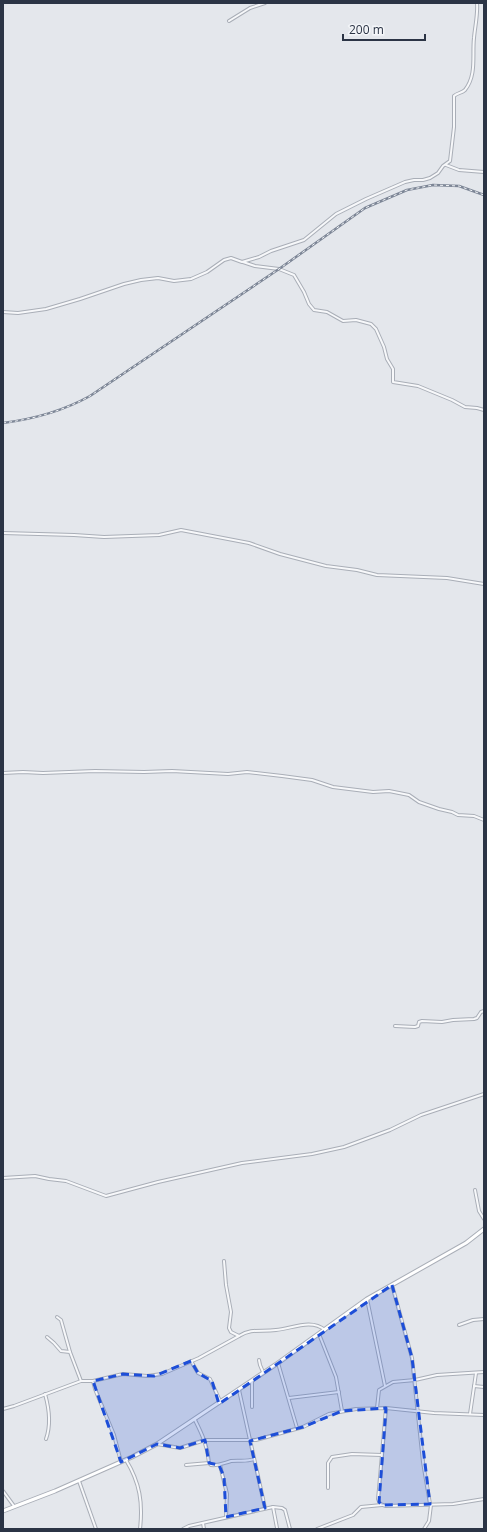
<svg xmlns="http://www.w3.org/2000/svg" width="487" height="1532" viewBox="0 0 487 1532" font-family="'Open Sans',sans-serif">
<rect width="100%" height="100%" fill="#e4e7ec"/>
<g fill="none" stroke-linecap="round" stroke-linejoin="round">
<defs>
<g id="street">
<polyline points="229,21 250,8 265,3"/>
<polyline points="446,165 459,170 484,172"/>
<polyline points="243,262 255,266 279,269 294,275 304,292 309,304 314,310 327,312 343,321 356,320 371,324 376,329 384,347 387,359 393,369 393,382 418,386 452,400 465,407 477,408 484,410"/>
<path d="M3,312L18,313L46,309L80,299L124,284L141,280L158,278L174,281L191,279L207,272L224,260L231,258L242,262L259,257L271,251L304,240L336,214L366,199L405,182L414,180H423L430,178L438,173L443,166L450,161L454,127V96C457,93 462,93 465,90C477,75 472,55 474,38C475,26 478,15 477,3"/>
<polyline points="3,533 74,535 104,537 159,535 181,530 249,543 280,554 326,566 357,570 377,575 447,578 484,584"/>
<polyline points="3,773 23,772 43,773 95,771 144,772 172,771 228,774 247,772 282,776 312,780 333,787 373,792 389,791 409,795 419,802 439,809 452,812 458,815 474,816 484,820"/>
<polyline points="395,1026 415,1027 418,1026 419,1022 422,1021 442,1022 453,1020 474,1019 477,1018 481,1012 484,1011"/>
<polyline points="3,1178 35,1176 49,1179 66,1181 106,1196 158,1182 242,1163 312,1154 344,1147 390,1130 421,1115 484,1094"/>
<polyline points="475,1190 479,1211 484,1219"/>
<path d="M224,1261L226,1285L231,1312L229,1328L231,1332L239,1336C252,1328 261,1332 276,1330C291,1329 311,1318 325,1330"/>
<polyline points="392,1285 412,1358 423,1462 430,1504"/>
<polyline points="367,1299 385,1386"/>
<polyline points="57,1317 61,1320 70,1352"/>
<polyline points="459,1325 473,1320 484,1319"/>
<polyline points="319,1334 336,1377 342,1411"/>
<polyline points="47,1337 54,1343 61,1351 70,1352 81,1381"/>
<polyline points="259,1360 260,1365 263,1372"/>
<polyline points="191,1361 198,1373 210,1379 220,1401"/>
<polyline points="278,1363 297,1428"/>
<polyline points="93,1381 95,1389 114,1435 121,1462"/>
<polyline points="474,1386 484,1387"/>
<polyline points="239,1390 265,1508"/>
<path d="M45,1394C49,1408 51,1425 46,1439"/>
<polyline points="289,1398 339,1392"/>
<polyline points="252,1407 252,1382"/>
<polyline points="377,1408 379,1390 393,1382 415,1380 437,1375 484,1372"/>
<polyline points="386,1408 379,1489 378,1499 380,1504 386,1506 453,1504 484,1499"/>
<polyline points="3,1409 14,1406 81,1381 93,1381 123,1374 147,1376 162,1374 199,1358 239,1336"/>
<polyline points="470,1414 476,1373"/>
<path d="M195,1420C202,1434 208,1447 209,1463L211,1465C219,1466 224,1463 231,1461C239,1460 246,1462 254,1459"/>
<polyline points="157,1444 180,1448 205,1440 256,1440 303,1427 329,1414 356,1409 386,1408 434,1413 484,1415"/>
<path d="M126,1460C140,1483 143,1503 140,1529"/>
<polyline points="186,1465 209,1463"/>
<polyline points="220,1465 227,1494 226,1517"/>
<polyline points="79,1481 96,1529"/>
<polyline points="328,1488 328,1463 332,1457 352,1454 382,1455"/>
<polyline points="3,1491 14,1506"/>
<polyline points="273,1507 277,1528"/>
<polyline points="203,1523 204,1529"/>
<polyline points="183,1529 189,1526 273,1507 282,1508 285,1510 290,1529"/>
<polyline points="317,1529 353,1515 361,1507 382,1505"/>
<polyline points="424,1529 429,1521 431,1505"/>
</g>
<polyline id="secondary" points="3,1511 55,1491 132,1457 157,1444 278,1363 367,1299 466,1243 484,1229"/>
</defs>
<!-- street casing -->
<use href="#street" stroke="#a9aeb7" stroke-width="4"/>
<!-- secondary casing -->
<use href="#secondary" stroke="#a9aeb7" stroke-width="5"/>
<!-- street -->
<use href="#street" stroke="#f7f8fa" stroke-width="2"/>
<!-- secondary -->
<use href="#secondary" stroke="#fff" stroke-width="3"/>
<defs>
<path id="rail" d="M3,423C34,419 63,411 90,396L279,269L365,208L407,190L433,185L459,186L484,195"/>
</defs>
<!-- rail casing -->
<use href="#rail" stroke="#7d8696" stroke-width="2.5"/>
<!-- rail -->
<use href="#rail" stroke="#f4f6f9" stroke-width="1" stroke-dasharray="3" stroke-linecap="butt"/>
</g>
<!-- marked area -->
<path fill="#1d4ed8" fill-opacity="0.2" stroke="#1d4ed8" stroke-width="3" stroke-dasharray="8 5" stroke-linejoin="round" d="M392,1285L412,1358L430,1504L382,1505L379,1502L386,1408L342,1411L303,1427L250,1441L265,1508L226,1517L224,1477L219,1465L209,1463L205,1440L180,1448L157,1444L121,1462L93,1381L123,1374L154,1376L191,1361L198,1373L212,1381L219,1404Z"/>
<!-- border -->
<rect width="487" height="1532" fill="none" stroke="#2b3445" stroke-width="8"/>
<!-- scale -->
<path d="M343 34v6h82v-6" fill="none" stroke="#2b3445" stroke-width="2"/>
<text x="349" y="34" font-size="12" fill="#2b3445" stroke="#f4f6f9" stroke-width="3" paint-order="stroke">200 m</text>
</svg>
